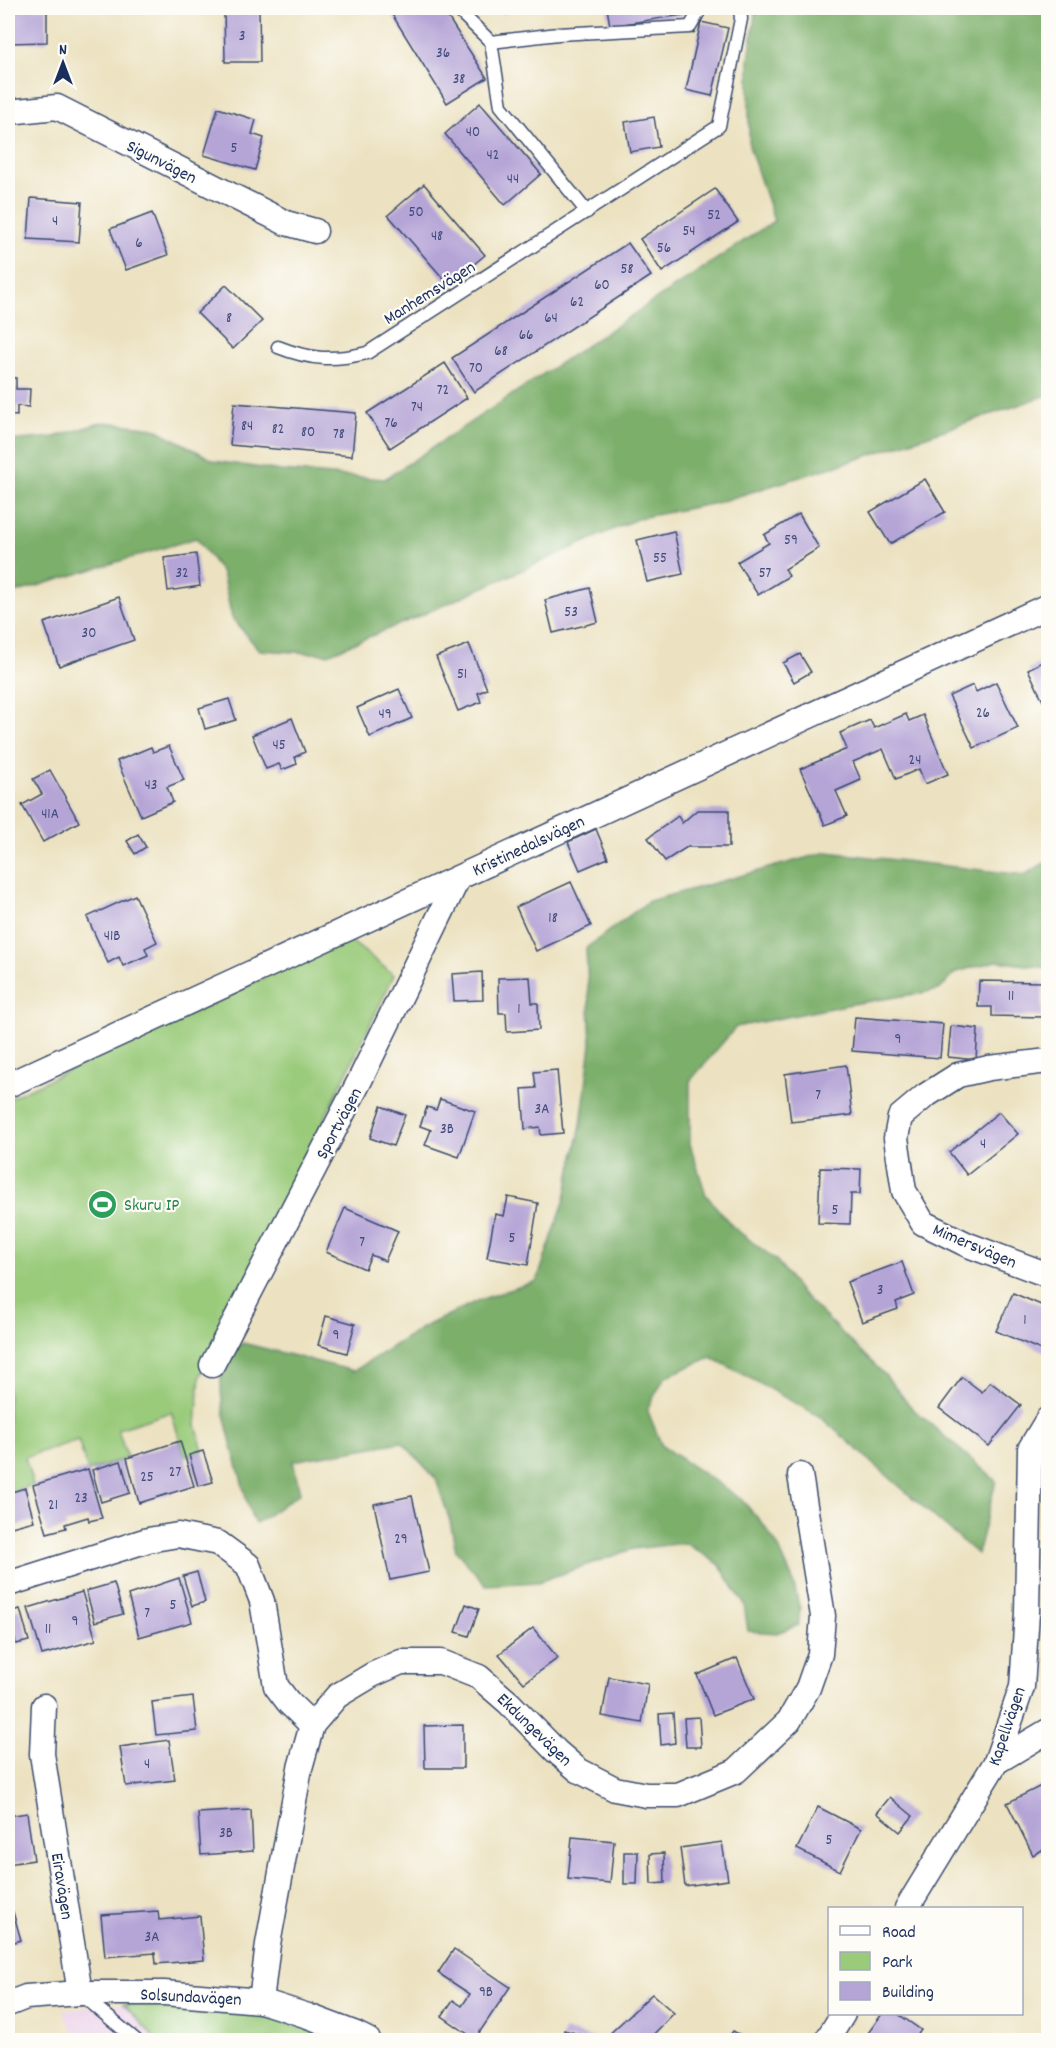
<svg xmlns="http://www.w3.org/2000/svg" width="1056" height="2048" viewBox="0 0 1056 2048" font-family="Dekko,sans-serif">
<rect width="100%" height="100%" fill="#fdfcf7"/>
<filter id="ink" filterUnits="userSpaceOnUse"><feTurbulence type="fractalNoise" baseFrequency=".0167" numOctaves="2"/><feDisplacementMap in="SourceGraphic" scale="12" xChannelSelector="R" yChannelSelector="G"/><feConvolveMatrix kernelMatrix="1 2 1 2 8 2 1 2 1" color-interpolation-filters="sRGB"/></filter>
<filter id="wash" filterUnits="userSpaceOnUse"><feTurbulence type="fractalNoise" baseFrequency=".008" numOctaves="4" result="noise"/><feDisplacementMap in="SourceGraphic" scale="24" xChannelSelector="R" yChannelSelector="G"/><feGaussianBlur stdDeviation="1.35" result="paint"/><feColorMatrix in="noise" values="0 0 0 0 0 0 0 0 0 0 0 0 0 0 0 0 0 1.4 0 .05"/><feComposite in="paint" operator="in"/></filter>
<g filter="url(#wash)">
<rect width="100%" height="100%" fill="#ece2c1"/>
<!-- built -->
<polygon fill="#ecd1ea" points="123,2004 167,2005 261,2015 333,2040 77,2040 63,2010"/>
<!-- green -->
<g fill="#9acb7a" stroke="#5a7d6c" stroke-width="1.5">
<polygon points="347,938 394,975 200,1376 196,1425 203,1451 185,1456 171,1412 118,1429 127,1458 88,1471 78,1440 25,1457 33,1485 8,1493 8,1099"/>
<path d="M123,2004C193,2006 270,2008 333,2040H157Z"/>
</g>
<!-- forest -->
<g fill="#7baf6a" stroke="#4b6f64" stroke-width="1.5">
<polygon points="756,8 1048,8 1048,395 858,459 716,503 639,518 417,617 328,654 259,650 232,618 222,573 196,538 8,595 8,441 54,437 104,422 154,428 215,461 281,471 385,479 774,221 749,146 749,59"/>
<path d="M827,852L1024,875L1048,861V963L1047,968L997,961L956,972L939,990L846,1005L736,1027L690,1081V1144L706,1195L733,1227L777,1261L799,1291L885,1375L912,1408L996,1481L977,1554L819,1416L711,1357L665,1377L647,1409L662,1446L740,1498L763,1524L778,1546L792,1578L800,1609L798,1625L777,1633L748,1631L744,1604L719,1564L685,1543L633,1549L538,1582L486,1585L456,1551L450,1521L436,1479L402,1442L293,1461L300,1493L255,1524C247,1508 245,1493 240,1475C230,1437 213,1393 225,1353L243,1343L354,1371L420,1329L479,1300L537,1281L564,1202L581,1125L591,1044L586,948L649,901Z"/>
</g>
<g id="blocks">
<!-- building -->
<g fill="#b5a5d7">
<polygon points="8,8 47,8 47,42 9,43"/>
<polygon points="224,8 259,8 260,62 225,62"/>
<polygon points="388,8 442,8 487,78 447,103"/>
<polygon points="500,8 517,8 503,14"/>
<polygon points="607,8 681,8 683,15 610,26"/>
<polygon points="701,22 728,28 712,96 686,90"/>
<polygon points="480,103 541,174 505,205 445,134"/>
<polygon points="218,108 256,120 252,134 264,138 255,170 204,155"/>
<polygon points="654,117 659,147 630,152 625,122"/>
<polygon points="424,184 485,255 449,285 388,215"/>
<polygon points="715,189 738,222 662,272 640,239"/>
<polygon points="31,198 82,202 79,242 28,239"/>
<polygon points="152,213 168,255 126,270 110,229"/>
<polygon points="628,243 651,276 474,392 452,358"/>
<polygon points="226,285 262,321 233,349 197,313"/>
<polygon points="445,363 467,398 390,448 367,413"/>
<polygon points="8,378 16,378 16,389 30,389 29,407 17,406 17,416 8,415"/>
<polygon points="234,403 356,413 352,456 230,445"/>
<polygon points="925,479 945,512 890,544 870,512"/>
<polygon points="799,514 819,548 785,569 789,576 758,595 737,562 769,543 764,535"/>
<polygon points="674,531 683,574 647,582 637,540"/>
<polygon points="196,554 200,586 168,591 164,558"/>
<polygon points="590,588 598,622 553,633 545,600"/>
<polygon points="119,597 134,640 59,666 44,623"/>
<polygon points="469,644 487,689 478,693 481,702 458,711 436,657"/>
<polygon points="800,654 811,672 794,682 783,663"/>
<polygon points="1048,659 1048,699 1043,701 1028,669"/>
<polygon points="996,682 1018,728 974,748 949,696 973,685 976,692"/>
<polygon points="399,689 412,718 370,737 357,708"/>
<polygon points="229,699 236,720 205,729 199,708"/>
<polygon points="906,714 909,721 923,715 948,774 925,784 919,769 896,779 883,749 853,762 861,780 836,791 847,816 825,825 800,769 847,749 840,733 870,720 874,728"/>
<polygon points="292,718 305,752 295,757 297,764 282,770 279,764 266,769 252,735"/>
<polygon points="169,746 184,780 167,787 173,802 141,816 117,761 151,747 153,752"/>
<polygon points="50,770 79,822 43,842 22,805 42,794 33,779"/>
<polygon points="697,810 729,810 729,847 687,847 665,861 648,838 678,816 682,823"/>
<polygon points="596,829 608,858 580,870 568,842"/>
<polygon points="138,834 146,847 135,854 127,841"/>
<polygon points="571,882 591,926 536,951 516,907"/>
<polygon points="135,895 157,942 145,948 148,955 123,966 119,957 108,963 87,917"/>
<polygon points="482,972 483,1000 454,1001 452,974"/>
<polygon points="530,977 532,1003 538,1003 539,1030 507,1032 506,1013 499,1013 498,978"/>
<polygon points="979,981 1043,982 1042,1017 992,1016 992,1007 978,1007"/>
<polygon points="1046,1012 1048,1012 1048,1037 1045,1037"/>
<polygon points="855,1017 943,1024 940,1058 852,1051"/>
<polygon points="951,1026 978,1029 976,1060 948,1057"/>
<polygon points="846,1065 852,1115 791,1122 785,1074"/>
<polygon points="557,1070 563,1133 541,1135 540,1127 525,1129 522,1089 536,1088 534,1072"/>
<polygon points="440,1099 475,1111 459,1157 425,1145 431,1130 420,1126 427,1107 436,1110"/>
<polygon points="381,1106 405,1115 393,1146 370,1138"/>
<polygon points="999,1112 1018,1134 967,1175 949,1152"/>
<polygon points="820,1168 861,1169 860,1194 851,1194 850,1224 818,1223"/>
<polygon points="508,1197 538,1203 528,1265 487,1258 495,1214 504,1216"/>
<polygon points="345,1208 398,1231 385,1261 371,1255 365,1269 326,1252"/>
<polygon points="902,1262 914,1295 896,1302 898,1309 862,1322 847,1282"/>
<polygon points="1013,1293 1048,1308 1048,1353 996,1331"/>
<polygon points="326,1316 355,1324 347,1353 318,1345"/>
<polygon points="962,1377 982,1392 990,1382 1021,1405 989,1446 939,1408"/>
<polygon points="180,1441 194,1486 139,1503 127,1458"/>
<polygon points="203,1451 213,1482 198,1486 189,1455"/>
<polygon points="121,1461 130,1493 101,1502 92,1470"/>
<polygon points="88,1469 102,1518 89,1521 88,1517 65,1524 66,1528 47,1533 33,1485"/>
<polygon points="25,1488 34,1521 8,1528 8,1493"/>
<polygon points="412,1496 429,1572 390,1580 374,1504"/>
<polygon points="197,1572 205,1602 192,1606 183,1576"/>
<polygon points="179,1578 192,1622 139,1637 128,1595"/>
<polygon points="114,1583 123,1614 95,1622 86,1591"/>
<polygon points="82,1592 96,1640 42,1655 28,1608"/>
<polygon points="466,1604 479,1609 469,1636 456,1632"/>
<polygon points="20,1609 29,1641 16,1644 8,1612"/>
<polygon points="533,1628 558,1658 524,1683 499,1654"/>
<polygon points="737,1658 754,1699 713,1715 697,1675"/>
<polygon points="609,1677 648,1684 642,1723 602,1716"/>
<polygon points="193,1697 197,1731 156,1735 152,1702"/>
<polygon points="673,1713 675,1743 661,1745 659,1714"/>
<polygon points="699,1717 701,1747 686,1747 684,1718"/>
<polygon points="463,1725 463,1768 425,1768 424,1726"/>
<polygon points="169,1740 175,1780 126,1786 120,1747"/>
<polygon points="1047,1783 1048,1847 1033,1855 1007,1803"/>
<polygon points="890,1797 913,1816 900,1832 877,1813"/>
<polygon points="818,1807 861,1829 840,1871 797,1849"/>
<polygon points="251,1810 253,1851 201,1855 198,1813"/>
<polygon points="27,1813 34,1860 8,1864 8,1816"/>
<polygon points="572,1837 614,1841 610,1883 568,1879"/>
<polygon points="722,1842 728,1880 685,1886 680,1848"/>
<polygon points="624,1852 638,1852 637,1884 624,1884"/>
<polygon points="664,1853 665,1883 651,1884 650,1854"/>
<polygon points="158,1911 159,1920 200,1916 204,1960 156,1964 155,1953 105,1957 101,1915"/>
<polygon points="13,1912 21,1940 8,1944 8,1914"/>
<polygon points="454,1949 510,1987 475,2039 442,2016 453,2000 462,2006 470,1994 438,1973"/>
<polygon points="652,1994 674,2013 648,2040 603,2040"/>
<polygon points="882,2014 898,2014 921,2030 914,2040 863,2040"/>
<polygon points="564,2030 601,2040 561,2040"/>
<polygon points="733,2031 749,2040 727,2040"/>
</g>
</g>
</g>
<g filter="url(#ink)">
<use href="#blocks" fill-opacity="0" stroke="#3a4a6d" stroke-width="1.5"/>
<g fill="none" stroke-linecap="round" stroke-linejoin="round">
<defs>
<g id="service">
<polyline points="459,8 460,12 491,42 501,106 587,212"/>
<polyline points="491,42 558,34 690,27 701,8"/>
<path d="M278,347C311,360 333,361 367,353L719,126L741,19L740,8"/>
<polyline points="83,1996 136,2040"/>
</g>
<g id="minor">
<polyline points="8,112 57,107 286,223 315,231"/>
<polyline points="1048,1061 989,1068 958,1075 925,1096 900,1117 896,1138 904,1191 923,1223 968,1245 1048,1275"/>
<polyline points="8,1085 1048,606"/>
<polyline points="212,1365 359,1082 458,878"/>
<polyline points="8,1584 148,1540 178,1535 218,1543 248,1565 262,1601 276,1686 289,1703 312,1725"/>
<polyline points="44,1706 42,1754 80,1993"/>
<polyline points="996,1762 1048,1731"/>
<polyline points="907,1908 996,1762 1022,1687 1027,1613 1030,1449 1048,1419"/>
<polyline points="261,2001 268,1944 300,1768 312,1725 337,1696 372,1675 401,1662 441,1662 479,1677 509,1703 556,1751 578,1770 615,1789 646,1795 678,1795 736,1771 789,1721 808,1688 820,1654 823,1616 800,1475"/>
<polyline points="8,2004 26,1997 80,1993 164,1993 261,2001 308,2016 356,2034 368,2040"/>
<polyline points="827,2040 843,2014"/>
</g>
</defs>
<!-- service casing -->
<use href="#service" stroke="#3a4a6d" stroke-width="15"/>
<!-- minor casing -->
<use href="#minor" stroke="#3a4a6d" stroke-width="27"/>
<!-- service -->
<use href="#service" stroke="#fff" stroke-width="12"/>
<!-- minor -->
<use href="#minor" stroke="#fff" stroke-width="24"/>
</g>
</g>
<!-- icons -->
<defs>
<symbol id="stadium-disc" viewBox="-11 -11 22 22"><circle r="9.5" fill="#2e9e5b" stroke="#fdfcf7"/><path d="M0-5a6.5 5 0 1 0 0 10a6.5 5 0 1 0 0-10ZM-3.5-1.8h7v3.6h-7Z" fill="#fff"/></symbol>
</defs>
<g fill-rule="evenodd">
<use href="#stadium-disc" x="86" y="1188" width="33" height="33"/>
</g>
<g text-anchor="middle" stroke-width="4.5" stroke-linejoin="round" paint-order="stroke">
<!-- number labels -->
<g font-size="15" fill="#424c7c">
<text x="242" y="40">3</text>
<text x="443" y="57">36</text>
<text x="459" y="83">38</text>
<text x="473" y="136">40</text>
<text x="234" y="152">5</text>
<text x="493" y="159">42</text>
<text x="513" y="183">44</text>
<text x="416" y="216">50</text>
<text x="714" y="219">52</text>
<text x="55" y="225">4</text>
<text x="689" y="235">54</text>
<text x="437" y="240">48</text>
<text x="139" y="247">6</text>
<text x="664" y="252">56</text>
<text x="627" y="273">58</text>
<text x="602" y="289">60</text>
<text x="577" y="306">62</text>
<text x="229" y="322">8</text>
<text x="551" y="322">64</text>
<text x="526" y="339">66</text>
<text x="501" y="355">68</text>
<text x="476" y="372">70</text>
<text x="443" y="394">72</text>
<text x="417" y="411">74</text>
<text x="391" y="427">76</text>
<text x="247" y="430">84</text>
<text x="278" y="433">82</text>
<text x="308" y="436">80</text>
<text x="339" y="438">78</text>
<text x="791" y="544">59</text>
<text x="660" y="562">55</text>
<text x="182" y="577">32</text>
<text x="765" y="577">57</text>
<text x="571" y="616">53</text>
<text x="89" y="637">30</text>
<text x="462" y="678">51</text>
<text x="983" y="717">26</text>
<text x="385" y="718">49</text>
<text x="279" y="749">45</text>
<text x="915" y="764">24</text>
<text x="151" y="789">43</text>
<text x="50" y="818">41A</text>
<text x="553" y="922">18</text>
<text x="112" y="940">41B</text>
<text x="1011" y="1000">11</text>
<text x="519" y="1013">1</text>
<text x="898" y="1043">9</text>
<text x="818" y="1099">7</text>
<text x="542" y="1113">3A</text>
<text x="447" y="1133">3B</text>
<text x="983" y="1148">4</text>
<text x="835" y="1214">5</text>
<text x="512" y="1242">5</text>
<text x="362" y="1246">7</text>
<text x="880" y="1294">3</text>
<text x="1025" y="1324">1</text>
<text x="336" y="1339">9</text>
<text x="175" y="1476">27</text>
<text x="147" y="1481">25</text>
<text x="81" y="1502">23</text>
<text x="53" y="1509">21</text>
<text x="401" y="1543">29</text>
<text x="173" y="1609">5</text>
<text x="147" y="1617">7</text>
<text x="75" y="1625">9</text>
<text x="48" y="1633">11</text>
<text x="147" y="1768">4</text>
<text x="226" y="1837">3B</text>
<text x="829" y="1844">5</text>
<text x="152" y="1941">3A</text>
<text x="486" y="1996">9B</text>
</g>
<!-- street labels -->
<g font-size="18" fill="#1b2f5e" stroke="#fdfcf7">
<text transform="translate(162 161) rotate(27)" y="6">Sigunvägen</text>
<text transform="translate(429 292) rotate(-32)" y="6">Manhemsvägen</text>
<text transform="translate(528 845) rotate(-25)" y="6">Kristinedalsvägen</text>
<text transform="translate(338 1123) rotate(-62)" y="6">Sportvägen</text>
<text transform="translate(975 1245) rotate(23)" y="6">Mimersvägen</text>
<text transform="translate(1006 1726) rotate(-71)" y="6">Kapellvägen</text>
<text transform="translate(535 1729) rotate(44)" y="6">Ekdungevägen</text>
<text transform="translate(63 1886) rotate(81)" y="6">Eiravägen</text>
<text transform="translate(191 1996) rotate(3)" y="6">Solsundavägen</text>
</g>
<!-- leisure labels -->
<g font-size="18" fill="#27864d" stroke="#fdfcf7" text-anchor="start">
<text x="124" y="1210">Skuru IP</text>
</g>
</g>
<!-- margin -->
<rect width="1056" height="2048" fill="none" stroke="#fdfcf7" stroke-width="30"/>
<!-- legend -->
<rect x="828" y="1907" width="195" height="108" fill="#fdfcf7" stroke="#a3aaba" stroke-width="1.5"/>
<rect x="840" y="1926" width="30" height="9" fill="#ffffff" stroke="#a3aaba" stroke-width="1.5"/>
<text x="882" y="1937" font-size="18" fill="#1b2f5e">Road</text>
<rect x="840" y="1952" width="30" height="18" fill="#9acb7a" stroke="#a3aaba" stroke-width="1.5"/>
<text x="882" y="1967" font-size="18" fill="#1b2f5e">Park</text>
<rect x="840" y="1982" width="30" height="18" fill="#b5a5d7" stroke="#a3aaba" stroke-width="1.5"/>
<text x="882" y="1997" font-size="18" fill="#1b2f5e">Building</text>
<!-- north arrow -->
<g transform="translate(63 63)" stroke="#fdfcf7" stroke-width="4.5" paint-order="stroke">
<path d="M0-4.5L10 22L0 15L-10 22Z" fill="#1b2f5e"/>
<text y="-9" font-size="16" font-weight="bold" text-anchor="middle" fill="#1b2f5e">N</text>
</g>
</svg>
